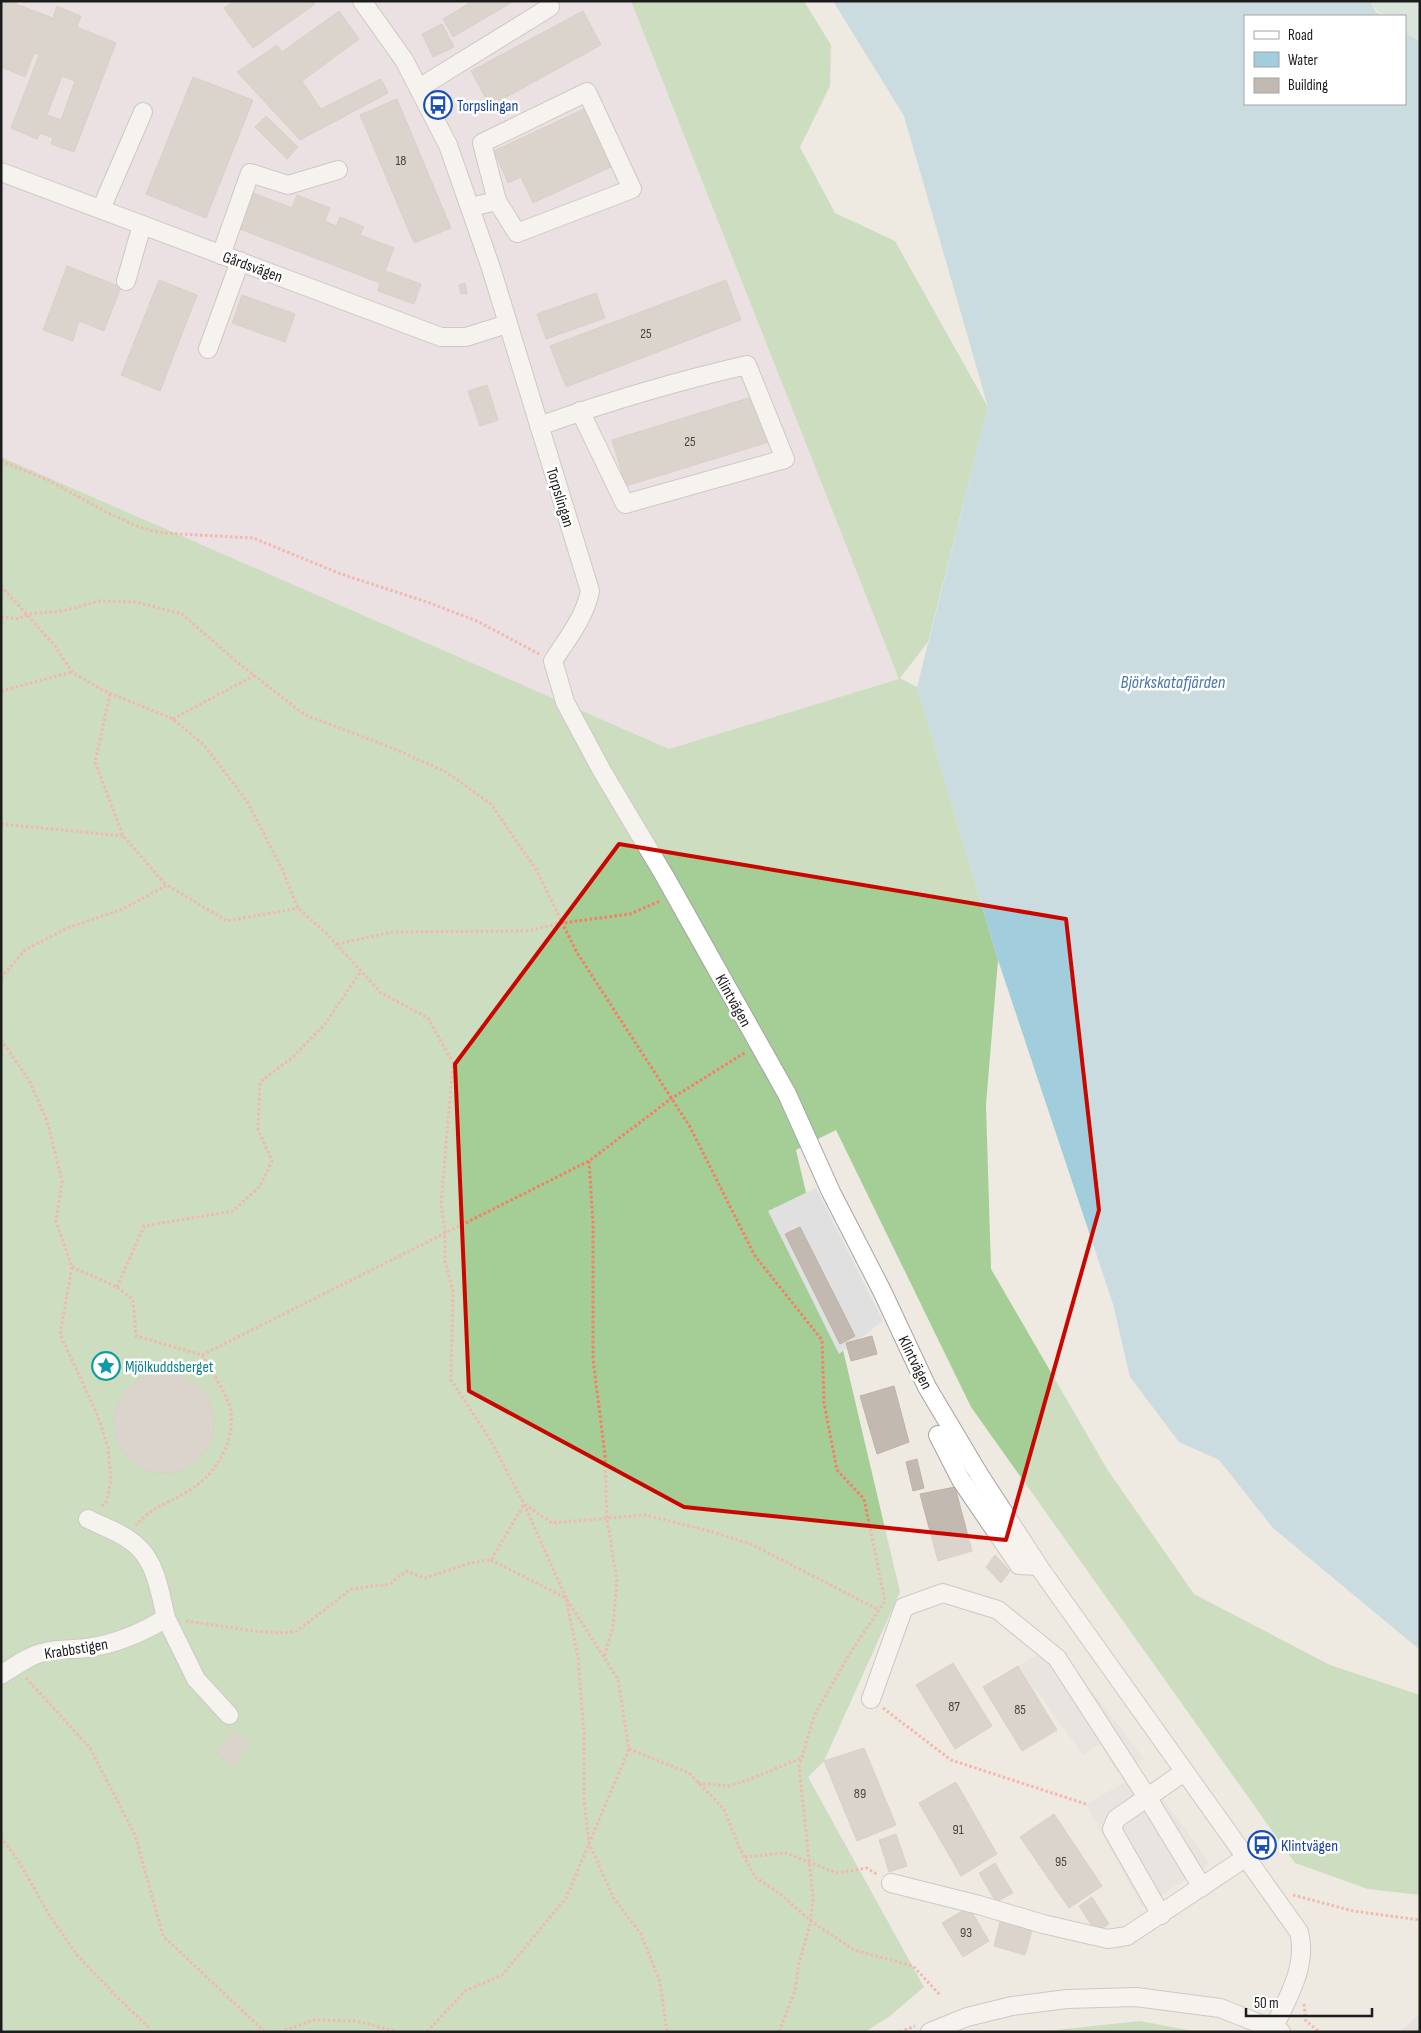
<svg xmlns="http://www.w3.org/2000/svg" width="1421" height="2033" viewBox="0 0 1421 2033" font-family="'Sofia Sans Condensed',sans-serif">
<rect width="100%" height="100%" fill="#eeeae2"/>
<!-- residential -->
<polygon fill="#dbd9d9" points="1420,2014 1420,2032 1399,2032"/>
<!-- industrial -->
<polygon fill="#e7d4e3" points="1,1 631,1 899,679 669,749 1,457"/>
<!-- forest -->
<g fill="#a4ce96">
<polygon points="631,1 804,1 831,45 830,86 800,147 835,213 895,241 988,407 928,642 900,678 917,687 998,960 986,1105 991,1269 1107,1469 1194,1594 1330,1665 1420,1695 1420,1895 1368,1889 1295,1863 971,1407 836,1130 796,1150 900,1592 824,1761 808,1777 924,1987 890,2016 865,2032 1,2032 1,457 669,749 899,679"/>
<polygon points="1140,2021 1198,2032 1038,2032"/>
</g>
<!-- wetland -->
<path fill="#beddd0" d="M1370,1H1420V42L1405,32V16C1385,16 1381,19 1370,1Z"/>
<!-- parking -->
<g fill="#e0e0e0">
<polygon points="816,1188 883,1321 839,1354 768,1211"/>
<polygon points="1056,1644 1144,1759 1118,1773 1100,1744 1083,1755 1018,1666"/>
<polygon points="1127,1781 1157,1790 1210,1864 1142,1907 1086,1804"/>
</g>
<!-- water -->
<polygon fill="#a1cddd" points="833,1 1370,1 1376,12 1383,16 1245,16 1245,104 1405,104 1405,32 1420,42 1420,1650 1273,1528 1219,1460 1179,1442 1130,1377 1113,1304 998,960 917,687 988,407 904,116"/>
<!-- building -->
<g fill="#c2bab1" stroke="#c0b1a4" fill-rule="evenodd">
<path d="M1,1H17L16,4L53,18L57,6L81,16L77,27L116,43L74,152L51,144L53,138L40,133L37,139L11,128L39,55L34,53L25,77L1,67ZM62,76L75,81L61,120L47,115Z"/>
<polygon points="234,1 313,1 315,4 253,48 224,8"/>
<polygon points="473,1 514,1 453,37 443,19"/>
<polygon points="339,11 359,39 302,81 321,109 381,79 388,93 300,140 237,72 277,45 282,52"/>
<polygon points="583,11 601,45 490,106 471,71"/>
<polygon points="442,24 454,47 433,57 422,34"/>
<polygon points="193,77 253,100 206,218 146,194"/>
<polygon points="397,99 451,228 414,243 360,115"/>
<polygon points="586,108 613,166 533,203 521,177 508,183 494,151"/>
<polygon points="266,116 298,147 287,159 255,127"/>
<polygon points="251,192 292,208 297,195 330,208 325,221 336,226 340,217 364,227 360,235 394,248 385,271 421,284 414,304 378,291 380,283 237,228"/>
<polygon points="67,266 121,287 104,331 79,321 73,341 43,330"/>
<polygon points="159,280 197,295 160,391 121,375"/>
<polygon points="726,280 741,320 566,387 550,346"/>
<polygon points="465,283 467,293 461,294 459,285"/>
<polygon points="596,293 605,318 546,339 537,314"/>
<polygon points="242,295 295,314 285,342 232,323"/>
<polygon points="487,385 498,420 480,426 468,391"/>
<polygon points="755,396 769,442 626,486 612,440"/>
<polygon points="800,1227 855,1336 840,1344 785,1234"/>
<polygon points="872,1336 877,1354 851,1361 846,1343"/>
<circle cx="164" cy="1423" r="50"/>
<polygon points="894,1386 909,1442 877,1454 860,1396"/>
<polygon points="917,1459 924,1488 913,1491 906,1462"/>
<polygon points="955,1487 972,1551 938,1561 920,1494"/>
<polygon points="995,1555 1010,1571 1001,1583 986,1567"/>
<polygon points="953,1663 992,1726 955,1749 916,1685"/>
<polygon points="1018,1666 1057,1730 1022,1751 983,1687"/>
<polygon points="234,1731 250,1743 232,1766 216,1754"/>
<polygon points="864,1748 896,1825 857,1841 824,1761"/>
<polygon points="956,1782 997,1854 961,1876 919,1803"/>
<polygon points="1054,1814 1102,1886 1069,1908 1020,1837"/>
<polygon points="896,1834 907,1866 889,1872 879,1840"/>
<polygon points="995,1863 1013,1893 996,1902 979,1873"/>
<polygon points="1092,1897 1109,1924 1096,1932 1079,1906"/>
<polygon points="969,1907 989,1941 963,1957 942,1923"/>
<polygon points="1001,1918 1033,1927 1025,1955 994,1946"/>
</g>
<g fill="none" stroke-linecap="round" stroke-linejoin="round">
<defs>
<g id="minor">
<path d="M362,1L404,60L448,145L491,268L590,591C585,617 567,639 553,661L565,702L602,771L664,875L787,1094L831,1192L882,1291L927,1387L980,1476L1041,1570L1299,1932C1308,1966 1287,1999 1273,2029"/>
<polyline points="419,88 550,7"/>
<polyline points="1,172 441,337 466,337 507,324"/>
<polyline points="470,207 497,201 482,143 587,92 632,189 517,233 497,201"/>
<polyline points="101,209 143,112"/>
<polyline points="221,255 250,173 288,185 338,170"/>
<polyline points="126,281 142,225"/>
<polyline points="208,349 240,261"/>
<path d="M539,426C607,402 677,381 747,365L785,459L625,504L580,411"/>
<polyline points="938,1435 961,1480 1019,1565 1038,1566"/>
<polyline points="166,1618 196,1679 229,1715"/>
<path d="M1,1675C15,1666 30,1655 45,1652C59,1648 74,1650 87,1648C115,1644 142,1633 166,1618C160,1594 157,1565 138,1547C125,1534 104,1527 88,1519"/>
<polyline points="871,1699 904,1607 943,1593 998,1610 1057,1658 1147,1797 1202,1887"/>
<polyline points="891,1883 979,1905 1043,1924 1108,1939 1127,1936 1245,1858"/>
<polyline points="1161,1915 1112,1829 1116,1819 1184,1772"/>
<polyline points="930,2032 967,2017 1012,2006 1067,1999 1136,1997 1220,2008 1281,2032"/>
</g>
</defs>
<!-- minor casing -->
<use href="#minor" stroke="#a3a3a3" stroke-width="20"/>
<!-- path -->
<g stroke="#fc7a65" stroke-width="3" stroke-dasharray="2.5 2.5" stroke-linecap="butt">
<polyline points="1,461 48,480 106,512 139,527 157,532 179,534 253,538 341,574 427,602 477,621 539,654"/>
<polyline points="1,586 55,646 72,672 102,690 173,719 204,745 247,801 282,869 298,908 328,935 381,993 428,1018 453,1063 441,1203 445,1232 445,1261 453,1291 451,1380 491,1441 524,1504 566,1598 618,1679 629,1749 566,1898 502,1975 465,1991 427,2032"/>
<polyline points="1,617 19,619 28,614 62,611 100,601 136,602 182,614 237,662 305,715 390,747 446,772 491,804 537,871 576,951 690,1127 755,1256 822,1340 824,1403 837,1470 864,1499 885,1601 849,1655 814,1716 799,1767 813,1897 811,1921 799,1963 795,1991 779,2032"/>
<polyline points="1,691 72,672"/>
<polyline points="110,694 95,762 123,836 166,885"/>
<polyline points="173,719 255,675"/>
<polyline points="1,824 123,836"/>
<polyline points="337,944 392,932 526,931 562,923 630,914 660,901"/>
<polyline points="1,978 25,950 67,928 123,909 167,885 227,921 298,908"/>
<polyline points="1,1040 29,1080 47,1121 62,1181 56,1222 72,1267 60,1334 97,1414 108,1447 111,1481 106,1502 101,1507"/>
<polyline points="589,1161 593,1222 593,1359 605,1455 607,1519 617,1582 613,1626 604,1657"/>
<path d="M72,1267L117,1287L133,1300L136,1336L202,1355C211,1371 229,1396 231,1413C235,1445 213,1477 187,1492C167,1504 152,1507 136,1525"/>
<polyline points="117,1287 144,1226 233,1211 260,1186 272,1161 258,1129 260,1082 293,1057 325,1024 361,971"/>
<polyline points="202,1355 589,1161 672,1098 746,1052"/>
<polyline points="491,1560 566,1598 578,1657 584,1735 584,1800 589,1843 614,1899 641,1934 660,1982 667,2032"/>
<polyline points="186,1621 255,1631 282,1633 297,1631 351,1589 390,1584 406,1571 425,1578 471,1563 491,1560 524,1504 552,1523 645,1515 709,1531 751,1544 879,1610"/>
<polyline points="26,1678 90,1748 135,1835 163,1936 265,2032"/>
<polyline points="883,1708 951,1760 1086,1804"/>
<polyline points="629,1749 689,1773 724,1809 739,1847 755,1877 779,1893 811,1921 854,1950 913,1966 940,1995"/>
<polyline points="698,1783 728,1786 748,1780 801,1758"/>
<polyline points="1,1837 21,1865 49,1915 78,1956 114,1994 148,2027 149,2032"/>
<polyline points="745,1857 786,1853 836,1873 867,1868 878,1875"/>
<polyline points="1293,1895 1353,1911 1420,1920"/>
<polyline points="1254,2002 1260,2002 1269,1999"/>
<polyline points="1304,2004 1306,2021 1319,2032"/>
<polyline points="280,2032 314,2020 356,2021 398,2032"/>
<polyline points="900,2032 915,2026"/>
</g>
<!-- minor -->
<use href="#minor" stroke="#fff" stroke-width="18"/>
</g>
<!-- marked area -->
<path d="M0 0H1421V2033H0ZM619,844L1066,919L1099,1210L1006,1540L684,1507L469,1391L455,1064Z" fill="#eeeae2" fill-opacity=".55" fill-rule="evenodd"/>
<path fill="none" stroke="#c90700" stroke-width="4" stroke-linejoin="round" d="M619,844L1066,919L1099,1210L1006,1540L684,1507L469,1391L455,1064Z"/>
<!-- icons -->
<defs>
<symbol id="bus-ring" viewBox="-11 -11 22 22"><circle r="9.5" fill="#fff" stroke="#1a4fb4" stroke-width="1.5"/><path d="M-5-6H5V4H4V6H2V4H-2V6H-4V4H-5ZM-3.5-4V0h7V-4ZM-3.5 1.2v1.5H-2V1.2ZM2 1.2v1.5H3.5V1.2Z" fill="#1a4fb4"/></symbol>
<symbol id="sight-ring" viewBox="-11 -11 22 22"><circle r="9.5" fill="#fff" stroke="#0f9aa8" stroke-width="1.5"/><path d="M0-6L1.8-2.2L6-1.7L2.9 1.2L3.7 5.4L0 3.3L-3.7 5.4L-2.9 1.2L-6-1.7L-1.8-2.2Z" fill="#0f9aa8"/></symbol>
</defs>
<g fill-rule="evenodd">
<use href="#bus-ring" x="422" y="89" width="32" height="32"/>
<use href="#sight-ring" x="90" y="1350" width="32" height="32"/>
<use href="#bus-ring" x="1246" y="1829" width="32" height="32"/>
</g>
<g text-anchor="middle" stroke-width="5" stroke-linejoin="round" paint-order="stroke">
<!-- number labels -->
<g font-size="14" fill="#464441">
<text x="401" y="165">18</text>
<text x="646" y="338">25</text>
<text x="690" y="446">25</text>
<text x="954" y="1711">87</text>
<text x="1020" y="1714">85</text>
<text x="860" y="1798">89</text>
<text x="958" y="1834">91</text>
<text x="1061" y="1866">95</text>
<text x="966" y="1937">93</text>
</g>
<!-- transit labels -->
<g font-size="16" fill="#164399" stroke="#fff" text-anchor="start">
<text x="457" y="111">Torpslingan</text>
<text x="1281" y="1851">Klintvägen</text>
</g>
<!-- street labels -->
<g font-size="16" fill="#1c1c1c" stroke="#fff">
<text transform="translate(253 266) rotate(20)" y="6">Gårdsvägen</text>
<text transform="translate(561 497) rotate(73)" y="6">Torpslingan</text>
<text transform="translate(734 1000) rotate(61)" y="6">Klintvägen</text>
<text transform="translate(916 1362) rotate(64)" y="6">Klintvägen</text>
<text transform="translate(76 1648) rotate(-9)" y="6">Krabbstigen</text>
</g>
<!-- culture labels -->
<g font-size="16" fill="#0d838f" stroke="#fff" text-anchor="start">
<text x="125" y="1372">Mjölkuddsberget</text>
</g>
<!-- water labels -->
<g font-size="18" font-style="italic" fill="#4877ad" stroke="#fff">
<text x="1173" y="688">Björkskatafjärden</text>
</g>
</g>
<!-- border -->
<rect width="1421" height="2033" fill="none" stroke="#1c1c1c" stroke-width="5"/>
<!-- legend -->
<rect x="1244" y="15" width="162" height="90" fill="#ffffff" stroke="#a4a4a4"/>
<rect x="1254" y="31" width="25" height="8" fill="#ffffff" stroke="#a4a4a4"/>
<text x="1288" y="40" font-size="15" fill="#1c1c1c">Road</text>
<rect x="1254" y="52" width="25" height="15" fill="#a1cddd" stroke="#a4a4a4"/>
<text x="1288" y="65" font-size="15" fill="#1c1c1c">Water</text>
<rect x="1254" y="78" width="25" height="15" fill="#c2bab1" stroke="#a4a4a4"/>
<text x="1288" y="90" font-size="15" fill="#1c1c1c">Building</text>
<!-- scale -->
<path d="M1246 2008v8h126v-8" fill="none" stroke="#1c1c1c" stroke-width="2.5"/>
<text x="1254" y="2008" font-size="15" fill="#1c1c1c" stroke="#ffffff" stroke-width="4" paint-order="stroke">50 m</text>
</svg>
